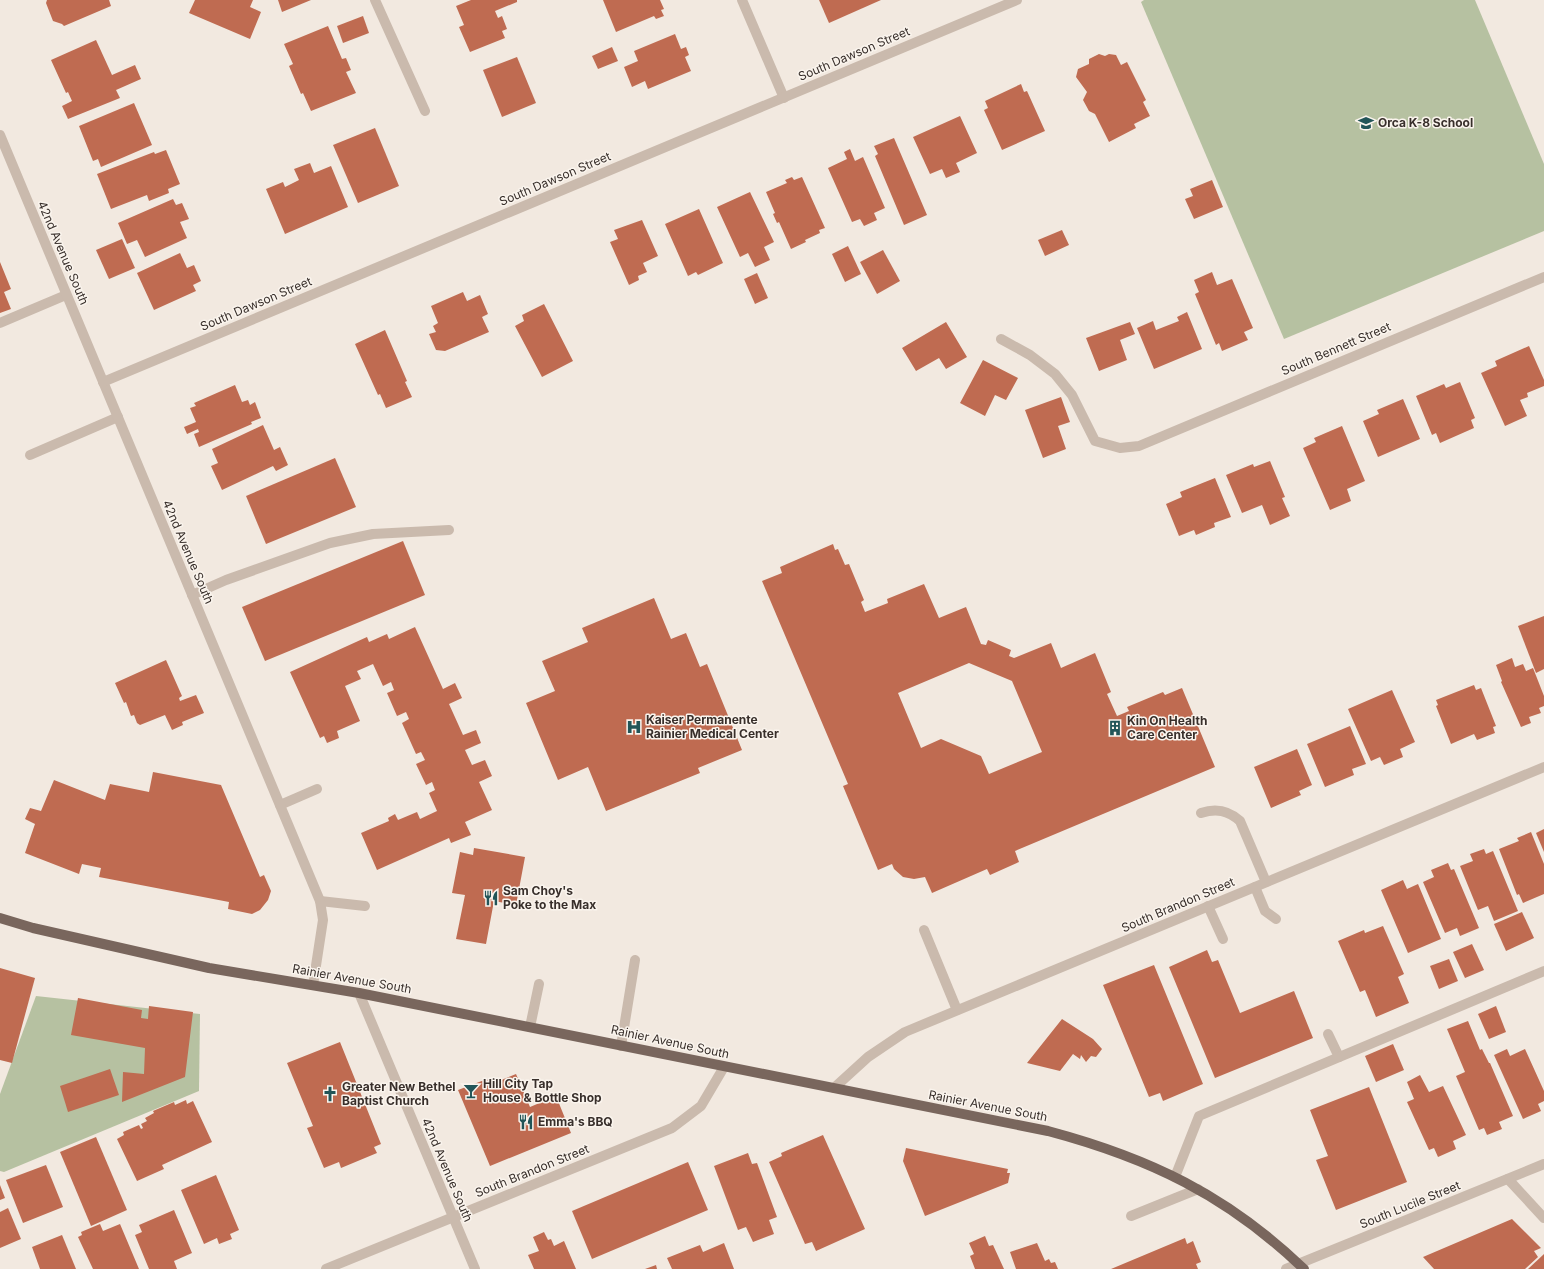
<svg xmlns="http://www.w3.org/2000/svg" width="1544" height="1269" viewBox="0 0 1544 1269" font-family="Inter,sans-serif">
<rect width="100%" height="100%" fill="#f2e9e0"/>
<!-- green -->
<g fill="#b6c1a1">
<polygon points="1144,0 1475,0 1544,164 1544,231 1284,339 1141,2"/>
<polygon points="36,996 200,1014 199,1091 4,1172 0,1171 0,1094"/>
</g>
<!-- building -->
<g fill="#bf6b51" fill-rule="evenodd">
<polygon points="47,0 109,0 111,6 64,26 62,24 53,21 46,3"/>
<polygon points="195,0 253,0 250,7 261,12 250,39 189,13"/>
<polygon points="278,0 311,0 282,12"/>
<polygon points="471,0 517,0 517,2 495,11 498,18 502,16 507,29 502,31 505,38 470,52 459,27 464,25 456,6"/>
<polygon points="603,0 660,0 664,9 661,10 664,16 656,19 654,16 616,32"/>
<polygon points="819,0 881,0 829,23"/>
<polygon points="363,16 369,33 343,43 337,26"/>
<polygon points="328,26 342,59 346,58 351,70 346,72 356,93 311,111 303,93 301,94 289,66 293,64 284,44"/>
<polygon points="675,34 681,49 686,47 689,55 685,57 691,71 648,89 645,81 632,87 624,67 638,61 634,51"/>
<polygon points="96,40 112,75 135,65 141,79 116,90 120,98 68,119 62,106 72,101 68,92 66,93 51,60"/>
<polygon points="612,47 618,61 598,69 592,56"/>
<polygon points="1099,54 1105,56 1109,54 1116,55 1121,65 1127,62 1146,100 1143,102 1150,116 1134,124 1136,128 1109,142 1095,114 1089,111 1083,100 1087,92 1076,77 1078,69 1089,64 1089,59"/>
<polygon points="517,57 536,103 502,117 483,70"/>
<polygon points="1021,84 1024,92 1027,91 1045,131 1002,150 984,110 988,108 985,101"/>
<polygon points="134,103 152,145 101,167 98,159 93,161 79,126"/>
<polygon points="960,116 977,153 956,163 960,172 946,178 942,169 930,174 913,137"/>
<polygon points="375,128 399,186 358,203 333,145"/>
<polygon points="894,138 927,215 904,225 875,156 878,154 874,146"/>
<polygon points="850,149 855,161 863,157 885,208 874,213 877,220 864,226 860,219 852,222 828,168 847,159 844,152"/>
<polygon points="166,150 180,184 168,189 169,193 149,201 147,195 111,209 97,174 154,152 155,154"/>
<polygon points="310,163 314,173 331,166 348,207 285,234 266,189 283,182 285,187 299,180 294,169"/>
<polygon points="792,177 794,180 802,177 825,228 819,230 820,233 805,240 806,242 791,249 779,222 777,223 773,214 775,213 766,192 787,183 785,180"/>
<polygon points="1212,180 1223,207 1194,219 1185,199 1193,196 1190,189"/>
<polygon points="750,192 774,242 764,247 770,260 755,267 748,253 740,257 717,207"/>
<polygon points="173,199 176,205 182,203 189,219 180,222 187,238 145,257 137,240 127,244 118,223"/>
<polygon points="699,209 723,263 698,275 696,272 688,276 665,224"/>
<polygon points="642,220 658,256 643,263 647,272 638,276 639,280 629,285 610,242 618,239 614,230"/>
<polygon points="1062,230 1069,245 1045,256 1038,240"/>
<polygon points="122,239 135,268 109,279 96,250"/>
<polygon points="848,246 861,274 845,282 832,254"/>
<polygon points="883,250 900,281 877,294 860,262"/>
<polygon points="180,253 187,268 194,265 201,281 193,285 196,291 154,310 137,273"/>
<polygon points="0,262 11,289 4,292 11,309 0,313"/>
<polygon points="1212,272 1217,285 1232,279 1253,328 1244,332 1248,340 1222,351 1219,343 1216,345 1195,294 1199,292 1194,280"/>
<polygon points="757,273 768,298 755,304 744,279"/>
<polygon points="463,292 467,301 480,295 488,314 482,317 489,332 445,351 436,350 429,334 436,332 433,326 438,323 431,306"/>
<polygon points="544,304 573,361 542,377 515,326 524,321 522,315"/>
<polygon points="1187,312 1202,349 1154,369 1137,328 1153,321 1156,330 1179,321 1177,317"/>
<polygon points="946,322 967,357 946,369 939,358 916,371 902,348"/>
<polygon points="1130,322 1135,334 1120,340 1127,360 1099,371 1086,338"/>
<polygon points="385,330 407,381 405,382 412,397 386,408 380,394 378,395 355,344"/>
<polygon points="1529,346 1544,380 1544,386 1527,393 1528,397 1520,400 1527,416 1505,426 1481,373 1497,366 1495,361"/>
<polygon points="983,360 1018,378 1006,400 995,395 985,416 960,403"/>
<polygon points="1460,382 1475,418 1471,420 1474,428 1440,443 1436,433 1432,435 1416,396 1444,384 1446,388"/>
<polygon points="235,385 242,402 248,400 250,405 255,402 261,418 251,422 252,424 199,447 194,434 199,432 198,429 187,434 184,427 196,422 190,408 196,406 194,403"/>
<polygon points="1061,397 1070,422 1058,426 1066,449 1043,458 1025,410"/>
<polygon points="1403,399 1420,439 1378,457 1363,421 1379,414 1377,410"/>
<polygon points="263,425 274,450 280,447 288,465 276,471 273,466 222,490 211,466 218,463 212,449"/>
<polygon points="1342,426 1365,481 1347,489 1351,501 1330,510 1303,448 1316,442 1314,438"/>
<polygon points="335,458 356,507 266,544 246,496"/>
<polygon points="1270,461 1285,497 1282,498 1290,516 1270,525 1262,505 1242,513 1226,475 1253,464 1254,467"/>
<polygon points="1215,478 1231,517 1214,523 1215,527 1196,535 1194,530 1179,536 1166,504 1182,497 1180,492"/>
<polygon points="403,541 425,595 265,661 242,607"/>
<path d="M833,544L835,550L838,549L845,565L849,564L864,600L861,602L865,612L888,603L887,599L924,584L939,618L966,607L981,644L986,645L988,640L1011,650L1009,656L1014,658L1051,643L1061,668L1095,653L1111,692L1107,694L1117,716L1129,711L1127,707L1163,692L1165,695L1182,688L1215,767L1015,851L1019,862L990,875L987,869L932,893L925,877L914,879L903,877L894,869L892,864L878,870L843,786L848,784L762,581L782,573L780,567ZM969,663L1012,681L1042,752L989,774L981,756L941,739L921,748L898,693Z"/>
<polygon points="654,598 671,639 686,633 700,667 707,664 742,750 698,768 700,773 606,811 588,767 558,780 526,703 555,691 542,661 588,642 582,628"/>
<polygon points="1544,616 1544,669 1536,673 1518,626"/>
<polygon points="415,627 443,689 455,683 462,698 449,704 463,735 476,730 481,743 465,750 472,765 485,760 492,776 479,782 492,810 465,822 471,835 451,843 449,838 377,870 361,833 389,821 388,818 395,814 398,820 417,812 420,819 437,811 429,793 435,790 432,782 426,785 416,764 425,760 421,752 416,754 402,723 409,719 406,712 397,716 387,693 394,690 391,682 383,686 373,664 357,671 361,679 345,686 360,721 337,731 339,738 327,743 324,736 320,738 290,672 367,637 369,642 387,634 389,639"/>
<polygon points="1512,658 1515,667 1523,664 1526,671 1533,668 1544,696 1544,706 1539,708 1541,713 1529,717 1531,723 1521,727 1501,682 1502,681 1496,665"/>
<polygon points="166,660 182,696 179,698 180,701 196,695 204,713 182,722 183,725 172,730 165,715 140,725 137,723 134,715 131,716 126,702 124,703 115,683"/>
<polygon points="1474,685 1476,690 1481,688 1496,726 1493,727 1495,733 1477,740 1474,734 1451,744 1436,706 1438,705 1436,700"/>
<polygon points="1392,690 1415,742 1400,749 1403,757 1384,765 1380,757 1371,761 1348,709"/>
<polygon points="1350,726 1366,764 1352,769 1354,775 1325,787 1307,744"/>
<polygon points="1297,749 1312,785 1299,791 1301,795 1271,808 1254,767"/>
<polygon points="153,772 221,785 260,877 264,875 271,891 268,900 260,910 252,914 228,909 229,902 99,877 101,868 82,864 79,874 25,853 35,824 25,819 30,808 41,811 54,780 105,800 110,784 149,792"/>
<polygon points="1544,829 1544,852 1536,833"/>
<polygon points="1531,832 1544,864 1544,894 1523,903 1519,894 1517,895 1499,849 1519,841 1517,838"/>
<polygon points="474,848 525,857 516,905 494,901 486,944 456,939 465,895 452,893 460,852 473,855"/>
<polygon points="1484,849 1486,854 1493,851 1518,911 1494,921 1488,906 1478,910 1460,866 1473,861 1470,854"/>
<polygon points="1448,863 1451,870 1454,869 1479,928 1460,936 1457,928 1445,933 1423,882 1434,877 1431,870"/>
<polygon points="1403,880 1407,889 1418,884 1441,939 1408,953 1381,890"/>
<polygon points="1522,912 1534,938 1506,951 1494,924"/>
<polygon points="1383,926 1404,974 1398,977 1409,1003 1376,1017 1365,990 1360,992 1338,941 1364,930 1365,933"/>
<polygon points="1472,944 1484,970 1465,978 1453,952"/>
<polygon points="1207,950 1212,962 1218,960 1240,1013 1294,991 1313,1038 1215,1078 1169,967"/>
<polygon points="1449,959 1458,981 1439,989 1430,966"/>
<polygon points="1154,965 1203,1084 1163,1101 1160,1093 1149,1097 1103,985"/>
<polygon points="0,968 35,978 12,1063 0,1060"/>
<polygon points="78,998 142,1010 141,1018 148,1019 149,1006 193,1012 185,1077 122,1102 123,1072 144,1074 145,1048 71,1035"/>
<polygon points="1496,1006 1506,1032 1489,1039 1478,1014"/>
<polygon points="1062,1019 1093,1039 1102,1049 1096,1057 1091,1056 1086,1062 1081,1055 1080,1059 1073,1054 1060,1071 1027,1063"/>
<polygon points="1468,1021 1480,1050 1482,1049 1489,1063 1490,1063 1513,1116 1499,1122 1502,1129 1487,1135 1484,1128 1479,1130 1456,1076 1465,1072 1447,1029"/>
<polygon points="340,1042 381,1144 374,1147 377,1153 341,1168 339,1162 324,1168 307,1128 313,1126 287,1063"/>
<polygon points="1393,1044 1404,1070 1376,1082 1365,1056"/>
<polygon points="1507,1049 1510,1056 1525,1049 1544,1091 1544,1101 1538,1104 1541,1111 1523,1119 1494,1055"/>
<polygon points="110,1069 119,1095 68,1112 60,1086"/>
<polygon points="516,1074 530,1107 556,1096 571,1133 490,1166 458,1090 487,1079 489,1085"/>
<polygon points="1420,1075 1429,1092 1443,1086 1466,1135 1453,1141 1456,1149 1438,1157 1434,1148 1429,1150 1407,1102 1414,1099 1407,1082"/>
<polygon points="1369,1087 1407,1182 1336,1210 1316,1160 1328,1156 1310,1110"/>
<polygon points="186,1100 187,1104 193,1101 212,1142 162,1165 164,1169 137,1181 117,1139 124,1135 123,1132 139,1125 141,1129 143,1128 141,1124 147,1121 145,1118 154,1113 153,1111 174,1102 175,1105"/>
<polygon points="823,1135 865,1229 816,1251 812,1242 805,1244 769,1162 782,1156 781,1153"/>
<polygon points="96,1137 127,1210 91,1226 60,1152"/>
<polygon points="906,1148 1008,1169 1007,1173 1010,1173 1008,1183 925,1216 903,1161"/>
<polygon points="748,1153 752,1164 757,1163 777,1217 769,1220 774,1234 753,1242 746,1227 738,1230 714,1166"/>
<polygon points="688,1162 708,1210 592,1259 572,1211"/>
<polygon points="46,1165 63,1207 23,1223 6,1180"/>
<polygon points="216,1175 239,1230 230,1234 232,1239 219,1244 217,1238 204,1244 181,1190"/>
<polygon points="0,1185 5,1198 0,1200"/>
<polygon points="8,1208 21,1239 0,1248 0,1212"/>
<polygon points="174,1210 192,1253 174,1261 177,1269 149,1269 135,1235 142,1232 139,1225"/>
<polygon points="1512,1219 1541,1248 1534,1251 1538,1257 1525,1269 1434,1269 1423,1257"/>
<polygon points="100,1224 103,1231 120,1224 139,1269 93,1269 78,1237 82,1235 81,1232"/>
<polygon points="544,1232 548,1240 551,1239 554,1246 564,1241 576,1269 534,1269 528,1255 539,1251 533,1237"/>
<polygon points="62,1235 76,1269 40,1269 32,1247"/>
<polygon points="985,1236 989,1246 993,1245 1004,1269 975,1269 970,1256 974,1254 969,1243"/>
<polygon points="1185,1238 1187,1244 1193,1241 1201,1262 1196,1264 1198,1269 1111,1269"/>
<polygon points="724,1243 734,1269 672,1269 667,1258 700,1245 703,1252"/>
<polygon points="1037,1243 1045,1261 1049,1259 1051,1263 1055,1262 1058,1269 1016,1269 1010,1252"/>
<polygon points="1544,1254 1544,1269 1528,1269"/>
<polygon points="656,1265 657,1269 645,1269"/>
</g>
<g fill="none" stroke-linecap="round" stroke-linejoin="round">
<!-- lane -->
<g stroke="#cabaad" stroke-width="10">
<polyline points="0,323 66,295"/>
<polyline points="30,455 118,417"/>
<polyline points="192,595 226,580 330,543 373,534 449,530"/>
<polyline points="280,805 317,789"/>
<path d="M1201,813C1216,808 1228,810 1240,821L1266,882"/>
<polyline points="1255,887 1265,911 1276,919"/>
<polyline points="320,901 365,906"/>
<polyline points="1208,906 1223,939"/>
<polyline points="924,930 957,1010"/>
<polyline points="530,1027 539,984"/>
<polyline points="1328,1034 1339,1057"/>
<polyline points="621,1046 635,960"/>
<polyline points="1175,1177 1199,1116 1544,971"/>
<polyline points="1508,1179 1544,1218"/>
<polyline points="1131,1216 1198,1189"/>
</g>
<!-- street -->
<g stroke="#cabaad" stroke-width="10">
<polyline points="375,0 425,111"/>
<polyline points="742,0 784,98"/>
<polyline points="0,135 320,901 323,920 313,985"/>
<polyline points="1001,339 1030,355 1055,374 1072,395 1095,441 1120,448 1139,446 1544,277"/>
<polyline points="103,382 1017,0"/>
<polyline points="359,993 475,1269"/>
<polyline points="834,1088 868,1057 905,1032 1544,767"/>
<polyline points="326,1269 672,1128 701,1106 724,1067"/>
<polyline points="1286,1269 1544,1164"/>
</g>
<!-- primary -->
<path stroke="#79665d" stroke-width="10" d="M0,918L33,928L209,968L359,993L1048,1131C1149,1158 1227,1195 1304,1269"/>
</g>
<!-- icons -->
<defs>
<symbol id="school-bare" viewBox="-9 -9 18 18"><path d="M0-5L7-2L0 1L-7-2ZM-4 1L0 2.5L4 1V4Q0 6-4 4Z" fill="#225558" stroke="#faf4ed" stroke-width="2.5" paint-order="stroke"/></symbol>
<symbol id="hospital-bare" viewBox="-9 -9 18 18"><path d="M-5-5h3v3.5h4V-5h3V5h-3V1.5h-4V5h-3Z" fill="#225558" stroke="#faf4ed" stroke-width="2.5" paint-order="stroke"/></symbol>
<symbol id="building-bare" viewBox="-9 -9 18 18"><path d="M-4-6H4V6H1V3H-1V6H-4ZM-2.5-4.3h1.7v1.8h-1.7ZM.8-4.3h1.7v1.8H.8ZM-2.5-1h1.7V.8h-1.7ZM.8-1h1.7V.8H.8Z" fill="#225558" stroke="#faf4ed" stroke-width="2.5" paint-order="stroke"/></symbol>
<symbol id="restaurant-bare" viewBox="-9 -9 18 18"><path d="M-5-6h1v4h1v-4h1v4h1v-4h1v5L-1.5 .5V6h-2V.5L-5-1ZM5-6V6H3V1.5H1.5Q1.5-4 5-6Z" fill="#225558" stroke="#faf4ed" stroke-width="2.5" paint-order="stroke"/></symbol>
<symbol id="bar-bare" viewBox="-9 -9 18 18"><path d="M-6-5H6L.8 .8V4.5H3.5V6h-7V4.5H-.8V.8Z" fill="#225558" stroke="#faf4ed" stroke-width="2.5" paint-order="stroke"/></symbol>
<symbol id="church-bare" viewBox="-9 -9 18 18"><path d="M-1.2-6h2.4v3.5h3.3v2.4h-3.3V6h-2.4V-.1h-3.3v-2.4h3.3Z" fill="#225558" stroke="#faf4ed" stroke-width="2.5" paint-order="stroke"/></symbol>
</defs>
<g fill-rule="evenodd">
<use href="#school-bare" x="1355" y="112" width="22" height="22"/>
<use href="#hospital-bare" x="623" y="716" width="22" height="22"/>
<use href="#building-bare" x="1104" y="717" width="22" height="22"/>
<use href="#restaurant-bare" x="480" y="887" width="22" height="22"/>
<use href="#bar-bare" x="460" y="1080" width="22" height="22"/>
<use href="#church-bare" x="319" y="1083" width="22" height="22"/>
<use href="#restaurant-bare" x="515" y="1111" width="22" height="22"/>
</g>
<g text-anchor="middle" stroke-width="3" stroke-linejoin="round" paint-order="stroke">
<!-- street labels -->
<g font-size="12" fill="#382f2b" stroke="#faf4ed">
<text transform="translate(854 54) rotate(-23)" y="4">South Dawson Street</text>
<text transform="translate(555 179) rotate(-23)" y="4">South Dawson Street</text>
<text transform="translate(63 253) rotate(67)" y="4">42nd Avenue South</text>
<text transform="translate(256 304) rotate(-23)" y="4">South Dawson Street</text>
<text transform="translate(1336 349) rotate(-23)" y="4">South Bennett Street</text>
<text transform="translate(188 552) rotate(67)" y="4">42nd Avenue South</text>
<text transform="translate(1178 905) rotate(-23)" y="4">South Brandon Street</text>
<text transform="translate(352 979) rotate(10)" y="4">Rainier Avenue South</text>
<text transform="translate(670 1042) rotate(12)" y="4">Rainier Avenue South</text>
<text transform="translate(988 1106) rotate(11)" y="4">Rainier Avenue South</text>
<text transform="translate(447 1170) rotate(67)" y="4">42nd Avenue South</text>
<text transform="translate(532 1171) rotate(-22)" y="4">South Brandon Street</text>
<text transform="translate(1410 1205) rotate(-22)" y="4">South Lucile Street</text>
</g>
<!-- poi labels -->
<g font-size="12" font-weight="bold" fill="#382f2b" stroke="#faf4ed" text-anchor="start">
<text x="1378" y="127">Orca K-8 School</text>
<text x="646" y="724">Kaiser Permanente<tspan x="646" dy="14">Rainier Medical Center</tspan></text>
<text x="1127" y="725">Kin On Health<tspan x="1127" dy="14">Care Center</tspan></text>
<text x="503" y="895">Sam Choy's<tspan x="503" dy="14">Poke to the Max</tspan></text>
<text x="483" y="1088">Hill City Tap<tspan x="483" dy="14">House &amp; Bottle Shop</tspan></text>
<text x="342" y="1091">Greater New Bethel<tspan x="342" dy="14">Baptist Church</tspan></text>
<text x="538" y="1126">Emma's BBQ</text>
</g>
</g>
</svg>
